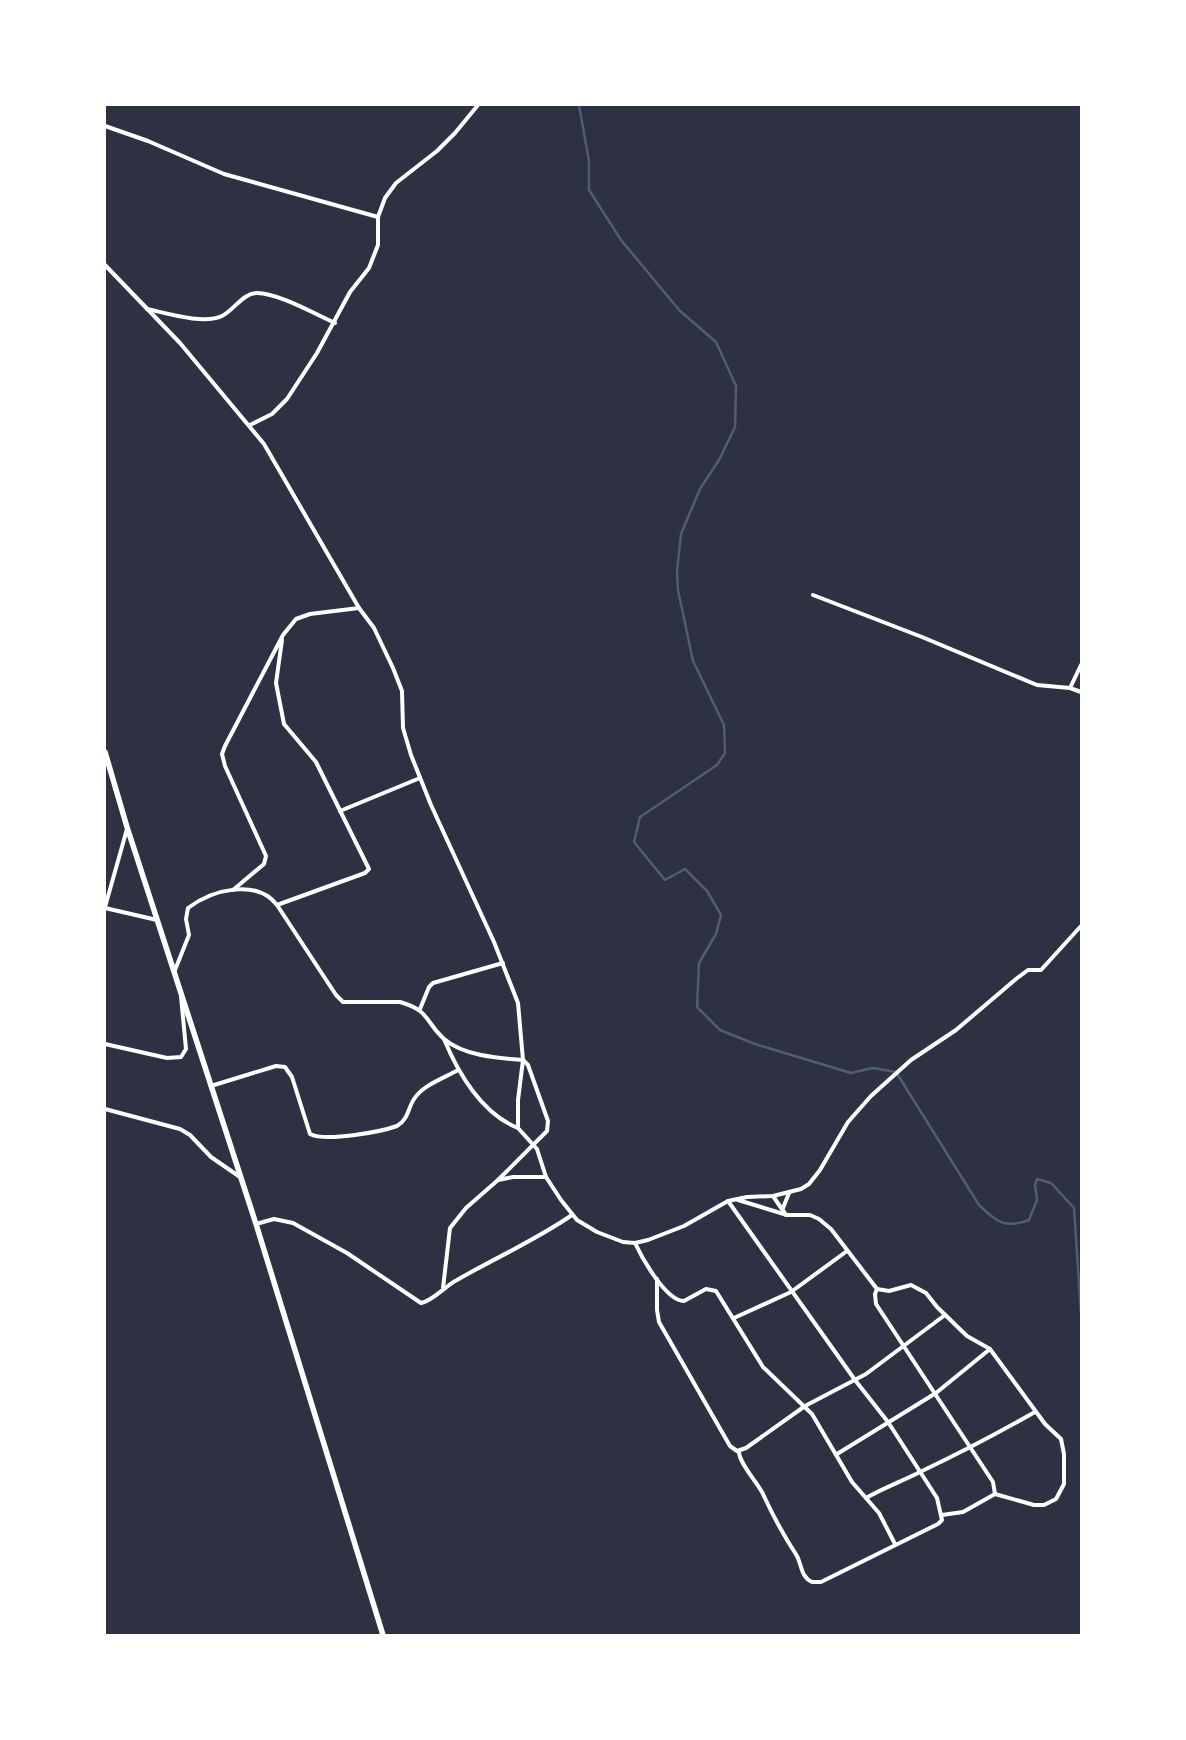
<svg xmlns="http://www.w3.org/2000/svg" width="1186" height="1740" viewBox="0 0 1186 1740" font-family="Manrope,sans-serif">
<rect width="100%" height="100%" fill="#2d3142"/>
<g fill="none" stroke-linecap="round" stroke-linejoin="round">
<!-- stream -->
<path stroke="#4f5d75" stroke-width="2.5" d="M579,105L589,161V190L621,240L680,311L716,342L736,386L735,427L719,460L700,489L681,534L677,571L678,590L693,661L724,725L725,753L717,765L640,817L634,842L665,880L685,869L707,891L721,915L716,934L699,963L697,1007L720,1030L755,1044L851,1073L873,1068L896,1072L979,1205C997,1222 1004,1229 1029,1220L1037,1200L1035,1185L1037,1179L1051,1183L1074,1208L1081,1314"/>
<!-- minor -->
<g stroke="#fff" stroke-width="4">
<polyline points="105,126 148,141 224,174 378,217"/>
<polyline points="105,265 180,343 264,444 359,608 374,628 393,668 402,691 403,728 411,755 431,805 494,942 518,1003 523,1060 518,1100 518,1128 537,1149 546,1177 561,1200 577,1220 597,1232 623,1242 635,1243 648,1240 684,1226 728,1201 747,1197 773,1196 801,1189 809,1184 820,1170 848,1122 871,1096 911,1060 956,1030 1016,979 1028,970 1041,970 1081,926"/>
<path d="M147,309C166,313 204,325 222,316C234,310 243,293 257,293C278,293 315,314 335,323"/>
<polyline points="250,425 272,414 287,399 317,353 350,292 369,268 378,245 378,217 385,198 396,183 437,151 455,133 478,105"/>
<polyline points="813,595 922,637 1037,685 1070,688 1081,692"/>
<polyline points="1070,688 1081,665"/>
<polyline points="340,811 420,778"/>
<polyline points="233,890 264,864 266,856 225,766 222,754 225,746 283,635 296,619 310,614 359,608"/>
<polyline points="277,905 365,873 369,869 316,762 284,724 276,683 282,640"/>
<polyline points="105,907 127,829"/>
<polyline points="105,908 157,920"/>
<path d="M175,970L189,935L186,919L188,908C212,890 256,878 277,905L336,995L343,1002H400C431,1011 424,1021 444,1039C464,1056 498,1058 523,1060L528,1065L548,1121L547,1131L498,1180L466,1208L450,1228L443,1288"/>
<polyline points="420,1009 429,987 433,983 503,963"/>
<path d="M444,1039C458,1073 482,1114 518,1128"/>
<polyline points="105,1044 167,1058 181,1057 186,1049 181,996"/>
<path d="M211,1086L276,1066L285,1067L292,1077L310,1134C326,1142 380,1132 397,1126C408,1120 408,1108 414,1099C423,1085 444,1078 458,1070"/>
<polyline points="105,1109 180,1129 190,1135 211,1157 240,1177"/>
<polyline points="498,1180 513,1177 546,1177"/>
<polyline points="773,1196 786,1215"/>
<polyline points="738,1200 787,1215 810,1215 819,1219 831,1229 877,1289 889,1291 911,1285 926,1293 937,1307 967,1336 990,1349 1045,1424 1061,1439 1064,1454 1064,1484 1056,1499 1044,1505 1034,1505 995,1494 963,1512 942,1515"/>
<path d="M728,1201L855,1380L888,1422L937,1498L942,1520L938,1524L821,1582H812C801,1577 802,1566 797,1556C784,1536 773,1516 763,1494C758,1483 738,1462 739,1451"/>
<polyline points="783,1208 789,1193"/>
<path d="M256,1224L274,1219L293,1223L347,1253L421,1303C433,1301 445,1286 457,1280C495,1258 536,1240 572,1215"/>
<path d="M635,1243C642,1258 666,1301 684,1301L706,1289L716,1291L763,1367L812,1414L852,1482L879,1513L895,1544"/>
<polyline points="657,1279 657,1310 659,1322 730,1446 737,1451 746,1448 805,1406 866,1374 945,1315"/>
<polyline points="877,1289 875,1294 876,1304 993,1482 995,1494"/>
<polyline points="734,1318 791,1292 847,1251"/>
<polyline points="837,1454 936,1393 990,1349"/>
<path d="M866,1498C885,1487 903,1481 922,1471C960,1453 998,1433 1035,1412"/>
</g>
<!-- secondary -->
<polyline stroke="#fff" stroke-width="5.5" points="105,752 127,827 256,1224 383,1635"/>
</g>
<!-- border -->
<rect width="1186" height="1740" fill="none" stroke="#ffffff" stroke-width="212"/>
</svg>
